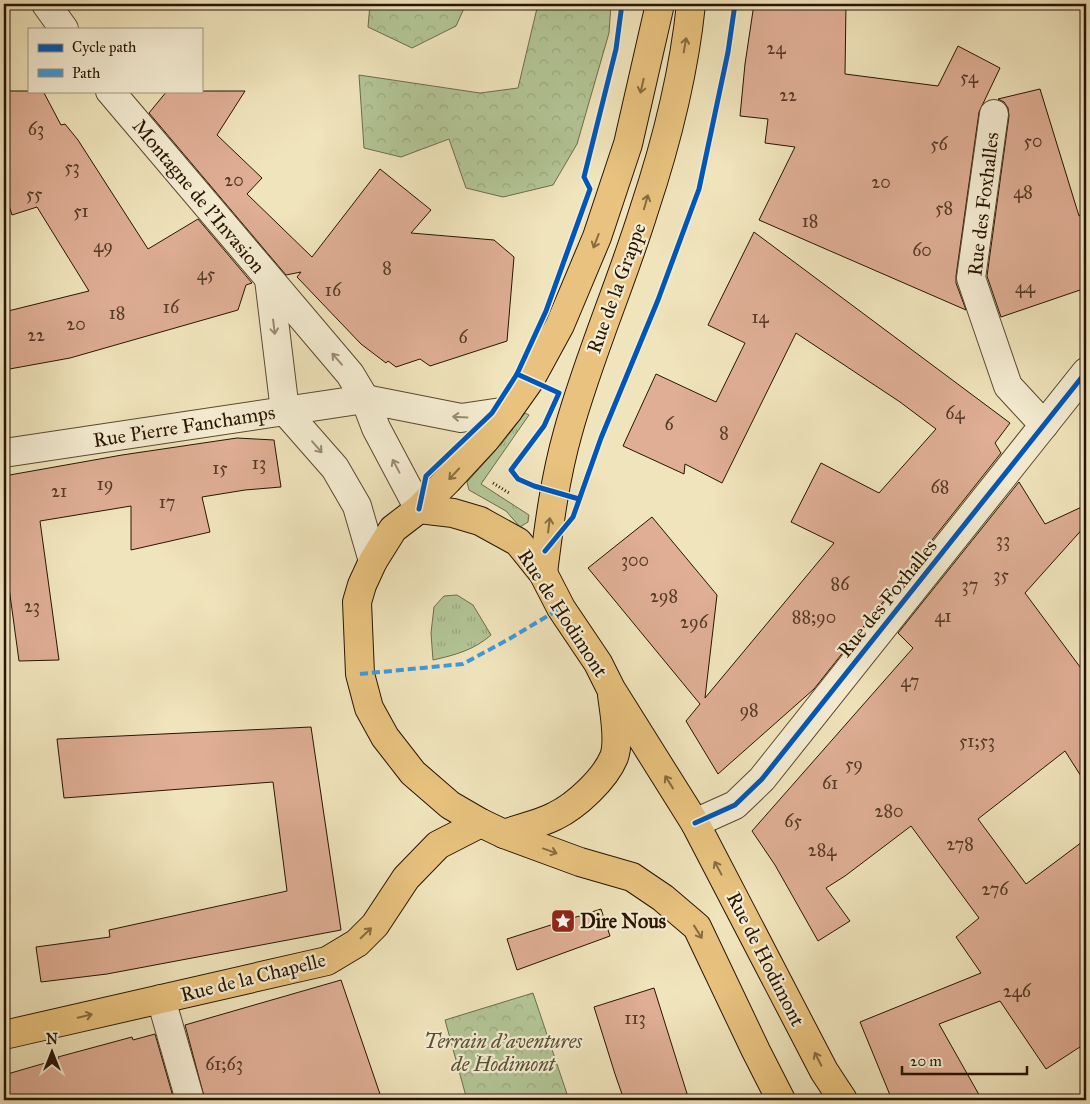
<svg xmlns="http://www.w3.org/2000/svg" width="1090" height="1104" viewBox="0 0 1090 1104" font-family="'IM FELL Great Primer',serif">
<defs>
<pattern id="grass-tufts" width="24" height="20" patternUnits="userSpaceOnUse" patternTransform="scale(1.25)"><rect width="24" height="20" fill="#b3c596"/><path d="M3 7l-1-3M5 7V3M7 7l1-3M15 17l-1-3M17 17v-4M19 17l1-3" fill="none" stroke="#9aa880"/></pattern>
<pattern id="forest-crowns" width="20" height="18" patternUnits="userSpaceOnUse" patternTransform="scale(1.25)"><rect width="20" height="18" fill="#b3c596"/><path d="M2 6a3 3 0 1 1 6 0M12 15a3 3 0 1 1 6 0" fill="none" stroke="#9aa880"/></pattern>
</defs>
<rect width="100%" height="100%" fill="#f0e4bc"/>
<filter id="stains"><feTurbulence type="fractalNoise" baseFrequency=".004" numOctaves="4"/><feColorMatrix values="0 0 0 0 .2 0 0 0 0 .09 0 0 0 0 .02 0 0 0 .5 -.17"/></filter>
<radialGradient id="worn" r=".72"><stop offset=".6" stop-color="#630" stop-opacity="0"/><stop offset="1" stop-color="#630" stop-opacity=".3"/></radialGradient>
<!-- grass -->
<g fill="url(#grass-tufts)" stroke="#6e6c4b">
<polygon points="525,413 529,415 481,484 529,515 528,522 520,527 506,511 469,490 467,482 503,442"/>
<path d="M457,595L473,605L491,635C474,650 455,655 433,660L431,633L434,607L444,596Z"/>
</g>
<!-- forest -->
<g fill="url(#forest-crowns)" stroke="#6e6c4b">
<polygon points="370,4 466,4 456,26 412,48 368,27"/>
<polygon points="538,4 611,4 609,33 577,144 553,185 503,197 466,188 449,139 401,157 364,148 359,75 480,93 518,88"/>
<polygon points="533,993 569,1100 467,1100 445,1020"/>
</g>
<!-- building -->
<g fill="#dfae95" stroke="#281400">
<polygon points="754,4 846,4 845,74 938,86 958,46 1000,68 979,112 956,276 956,283 966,310 759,220 795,147 765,143 768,119 740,116 745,64"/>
<polygon points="1040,89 1079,216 1086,213 1086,288 1001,317 987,276 1009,116 1008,108 1004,102 998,99"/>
<polygon points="4,91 43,91 61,125 65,124 78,140 148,249 198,219 252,283 246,285 238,310 70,358 4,370 4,312 89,291 37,207 12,215 4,190"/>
<polygon points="167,91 245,91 217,135 262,178 247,194 312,257 380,169 431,210 411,233 494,240 514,257 507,341 430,366 420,359 396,367 388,361 386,363 361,344 297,277 301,272 286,275 149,113"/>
<polygon points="754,232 1010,423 995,443 1001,453 814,689 718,774 686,721 700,704 588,568 652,517 717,595 705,698 834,543 791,522 821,463 879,493 936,429 900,402 796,333 722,483 685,464 684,474 623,446 656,374 716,402 745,343 708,325"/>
<polygon points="237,438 274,440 281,487 245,490 202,497 210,532 131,550 131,506 40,521 59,660 19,661 4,551 4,476 122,455"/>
<polygon points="1019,482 1045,524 1086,505 1086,525 1025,593 1086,675 1086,784 1065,751 978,819 1026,884 1086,839 1086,1043 1046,1069 1000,1001 939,1024 982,1100 892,1100 860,1022 981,973 956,937 979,918 911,826 845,876 826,888 850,921 818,941 775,865 752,831 913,648 898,633"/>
<polygon points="311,727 341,930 107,974 41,982 36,947 110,937 109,930 287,891 273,782 64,798 57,739"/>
<polygon points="601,909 610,936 517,970 507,939"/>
<polygon points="341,980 382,1100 205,1100 185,1025"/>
<polygon points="654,988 689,1100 624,1100 615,1074 594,1007"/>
<polygon points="155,1034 174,1100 4,1100 4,1075 59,1059 58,1057 132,1037 133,1040"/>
</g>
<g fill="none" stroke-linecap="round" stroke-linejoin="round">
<defs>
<g id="minor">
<polyline points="46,4 64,29"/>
<polyline points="110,91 350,374 365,399 376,428 419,509"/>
<polyline points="994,114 971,278 1008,386 1044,425"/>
<polyline points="269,279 285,411"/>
<polyline points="285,411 335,468 357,506 373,561"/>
<polyline points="4,453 365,399 461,418 508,411"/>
<polyline points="695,823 735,805 762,779 1086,372"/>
<polyline points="161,999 190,1100"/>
</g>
<g id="major">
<polyline points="660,4 628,144 597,237 560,325 530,380 508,411 485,440 447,481 419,509 393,529 373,561 362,585 357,602 360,674 369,708 385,737 413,773 450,805 481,823 504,834 580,862 632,877 663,898 697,927 756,1051 781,1100"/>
<polyline points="419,509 453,513 480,521 518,542 543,573 561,608 598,663 611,689 695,823 824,1071 843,1100"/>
<path d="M543,573C549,525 555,478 568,432C589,356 621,284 644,210C666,144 684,73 691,4"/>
<path d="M504,834C520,828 540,824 555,816C576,806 605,779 614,757C620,741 614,711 612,695"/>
<polyline points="4,1035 327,961 357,943 375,925 406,878 438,845 481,823"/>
</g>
</defs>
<!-- minor casing -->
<use href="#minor" stroke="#5a482f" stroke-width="30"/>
<!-- major casing -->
<use href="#major" stroke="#281400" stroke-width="30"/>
<!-- path -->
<polyline stroke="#281400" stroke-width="3" stroke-dasharray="1 2.5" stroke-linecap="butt" points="493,483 509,493"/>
<!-- minor -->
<use href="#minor" stroke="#f5edd3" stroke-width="28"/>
<!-- major -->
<use href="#major" stroke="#e8c27e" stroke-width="28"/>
<!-- quiet -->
<polyline stroke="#3d9adc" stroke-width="4" stroke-dasharray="8 4" stroke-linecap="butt" points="360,674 463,664 509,639 561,608"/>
<defs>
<g id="cycleway">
<polyline points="579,499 534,486 518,479 511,470 544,426 559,393 517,374 546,311 590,189 584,177 616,49 622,4"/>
<polyline points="419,509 426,476 492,413 517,374"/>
<polyline points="545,551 573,517 601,438 658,300 699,189 728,52 735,4"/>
<polyline points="695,823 735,805 762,779 1086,372"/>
</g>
</defs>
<!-- cycleway casing -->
<use href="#cycleway" stroke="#f5edd3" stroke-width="8"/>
<!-- cycleway -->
<use href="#cycleway" stroke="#0057b8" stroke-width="5"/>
</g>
<!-- one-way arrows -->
<defs><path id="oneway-shaft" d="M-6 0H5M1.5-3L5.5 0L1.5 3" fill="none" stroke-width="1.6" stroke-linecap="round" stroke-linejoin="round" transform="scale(1.25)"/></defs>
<g stroke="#886b3f">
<use href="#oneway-shaft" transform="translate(685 45) rotate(-80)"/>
<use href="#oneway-shaft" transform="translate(642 86) rotate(103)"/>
<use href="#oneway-shaft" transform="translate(646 202) rotate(-74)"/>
<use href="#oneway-shaft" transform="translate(596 241) rotate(111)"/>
<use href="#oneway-shaft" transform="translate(454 474) rotate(133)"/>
<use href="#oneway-shaft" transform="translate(549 525) rotate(-83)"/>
<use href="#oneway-shaft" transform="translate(669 782) rotate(-122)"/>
<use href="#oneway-shaft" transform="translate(550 851) rotate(20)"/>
<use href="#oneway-shaft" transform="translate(718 868) rotate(-118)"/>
<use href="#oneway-shaft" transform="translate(698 932) rotate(58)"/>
<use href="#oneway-shaft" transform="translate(366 933) rotate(-44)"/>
<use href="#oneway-shaft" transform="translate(85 1016) rotate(-13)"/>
<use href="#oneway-shaft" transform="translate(818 1059) rotate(-117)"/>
</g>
<g stroke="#998b74">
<use href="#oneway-shaft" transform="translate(274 327) rotate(83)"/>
<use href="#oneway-shaft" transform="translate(337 359) rotate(-131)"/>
<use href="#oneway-shaft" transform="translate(460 417) rotate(-177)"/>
<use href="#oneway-shaft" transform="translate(317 447) rotate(49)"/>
<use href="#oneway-shaft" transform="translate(396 466) rotate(-118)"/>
</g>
<!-- icons -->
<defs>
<symbol id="sight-square" viewBox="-11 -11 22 22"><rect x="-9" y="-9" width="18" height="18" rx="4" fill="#8f2418" stroke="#f5edd3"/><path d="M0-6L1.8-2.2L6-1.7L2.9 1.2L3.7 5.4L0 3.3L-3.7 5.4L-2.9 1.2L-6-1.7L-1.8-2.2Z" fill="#fff"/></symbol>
</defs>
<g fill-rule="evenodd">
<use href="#sight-square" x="549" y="907" width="28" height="28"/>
</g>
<g text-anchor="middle" stroke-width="4.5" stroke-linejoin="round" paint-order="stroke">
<!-- number labels -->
<g font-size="18" fill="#563a25">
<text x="776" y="54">24</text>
<text x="969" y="83">54</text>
<text x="788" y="101">22</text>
<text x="36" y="135">63</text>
<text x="1033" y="147">50</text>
<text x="939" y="150">56</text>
<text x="72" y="173">53</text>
<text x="234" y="186">20</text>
<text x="881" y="188">20</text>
<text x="1023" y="198">48</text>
<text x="34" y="200">55</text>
<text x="944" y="214">58</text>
<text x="81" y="217">51</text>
<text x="810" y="227">18</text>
<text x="103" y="252">49</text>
<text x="922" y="256">60</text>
<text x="387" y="274">8</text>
<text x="206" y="280">45</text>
<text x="1025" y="293">44</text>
<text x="333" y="296">16</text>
<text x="171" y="313">16</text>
<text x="117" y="319">18</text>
<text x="760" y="323">14</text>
<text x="76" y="330">20</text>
<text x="36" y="341">22</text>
<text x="463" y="343">6</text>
<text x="955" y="419">64</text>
<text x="669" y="430">6</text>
<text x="724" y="439">8</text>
<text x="259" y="469">13</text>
<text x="220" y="474">15</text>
<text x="105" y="490">19</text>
<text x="940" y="493">68</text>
<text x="59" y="497">21</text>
<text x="167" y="508">17</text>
<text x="1003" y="546">33</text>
<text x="635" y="566">300</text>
<text x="1001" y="581">35</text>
<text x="840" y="590">86</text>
<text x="970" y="591">37</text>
<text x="664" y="602">298</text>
<text x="32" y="612">23</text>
<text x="943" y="622">41</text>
<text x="814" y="623">88;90</text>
<text x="694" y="628">296</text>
<text x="910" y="687">47</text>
<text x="749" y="716">98</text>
<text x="977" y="747">51;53</text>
<text x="854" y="770">59</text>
<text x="830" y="789">61</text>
<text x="889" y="817">280</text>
<text x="793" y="827">65</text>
<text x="960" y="850">278</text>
<text x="822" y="856">284</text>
<text x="995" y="895">276</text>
<text x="1017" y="997">246</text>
<text x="635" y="1024">113</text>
<text x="224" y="1070">61;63</text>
</g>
<!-- street labels -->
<g font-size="20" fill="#281400" stroke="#f5edd3">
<text transform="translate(199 196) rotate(50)" y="7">Montagne de l'Invasion</text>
<text transform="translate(983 204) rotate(-83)" y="7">Rue des Foxhalles</text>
<text transform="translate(616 288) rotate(-70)" y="7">Rue de la Grappe</text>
<text transform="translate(184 426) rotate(-9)" y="7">Rue Pierre Fanchamps</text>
<text transform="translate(887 598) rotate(-51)" y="7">Rue des Foxhalles</text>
<text transform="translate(563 613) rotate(57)" y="7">Rue de Hodimont</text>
<text transform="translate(766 959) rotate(63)" y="7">Rue de Hodimont</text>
<text transform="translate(253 977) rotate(-14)" y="7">Rue de la Chapelle</text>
</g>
<!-- poi labels -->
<g font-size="20" font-weight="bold" fill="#281400" stroke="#f5edd3" text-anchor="start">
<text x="580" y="928">Dire Nous</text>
</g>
<!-- park labels -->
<g font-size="20" font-style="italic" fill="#595234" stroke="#f5edd3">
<text x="503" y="1048">Terrain d'aventures<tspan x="503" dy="23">de Hodimont</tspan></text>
</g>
</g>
<!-- margin -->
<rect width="1090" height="1104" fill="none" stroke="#f0e4bc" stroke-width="20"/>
<rect x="5" y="5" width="1080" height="1094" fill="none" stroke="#281400" stroke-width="2.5"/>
<rect x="10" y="10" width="1070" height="1084" fill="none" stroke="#281400"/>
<!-- legend -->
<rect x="28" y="28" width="175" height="65" fill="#f5edd3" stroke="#a3967f"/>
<rect x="38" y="44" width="25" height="8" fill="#0057b8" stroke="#a3967f"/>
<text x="72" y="52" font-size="15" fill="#281400">Cycle path</text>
<rect x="38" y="69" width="25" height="8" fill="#3d9adc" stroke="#a3967f"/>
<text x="72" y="78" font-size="15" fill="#281400">Path</text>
<!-- north arrow -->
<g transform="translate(52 1052)" stroke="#f5edd3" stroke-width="4" paint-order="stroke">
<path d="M0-4L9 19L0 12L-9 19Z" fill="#281400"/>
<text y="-8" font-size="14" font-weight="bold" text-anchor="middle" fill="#281400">N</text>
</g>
<!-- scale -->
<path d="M902 1066v8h125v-8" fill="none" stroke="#281400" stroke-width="2.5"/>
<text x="910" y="1066" font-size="15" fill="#281400" stroke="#f5edd3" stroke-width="4" paint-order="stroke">20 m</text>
<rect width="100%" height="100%" filter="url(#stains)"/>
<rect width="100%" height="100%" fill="url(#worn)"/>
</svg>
